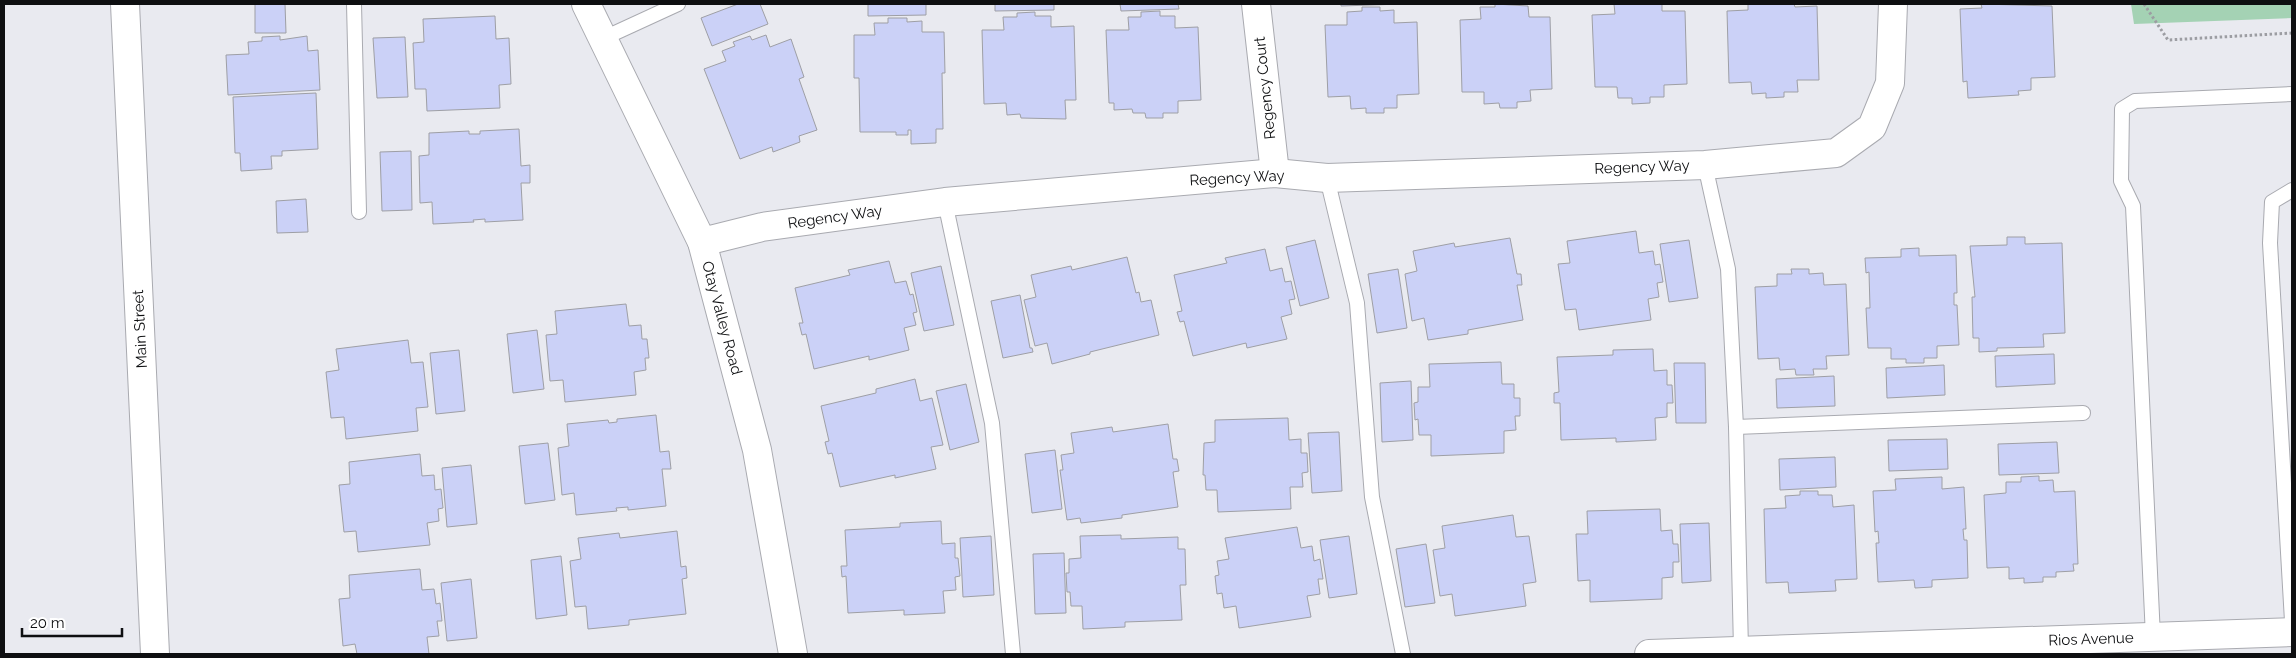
<svg xmlns="http://www.w3.org/2000/svg" width="2296" height="658" viewBox="0 0 2296 658" font-family="Raleway,sans-serif">
<rect width="100%" height="100%" fill="#e9eaf0"/>
<!-- green -->
<polygon fill="#a4d2b4" points="2131,4 2292,4 2292,18 2134,24"/>
<!-- building -->
<g fill="#cbd1f7" stroke="#9e9fa5">
<polygon points="255,4 285,4 286,33 255,33"/>
<polygon points="738,4 760,4 768,24 712,46 701,18"/>
<polygon points="868,4 926,4 926,15 868,16"/>
<polygon points="995,4 1054,4 1054,10 995,11"/>
<polygon points="1120,4 1178,4 1179,9 1121,11"/>
<polygon points="1341,4 1401,4 1341,6"/>
<polygon points="1495,4 1528,6 1529,17 1550,17 1552,89 1530,90 1531,101 1517,102 1517,108 1500,108 1499,103 1484,104 1484,92 1462,92 1460,20 1481,19 1480,7 1495,7"/>
<polygon points="1614,4 1662,4 1662,11 1685,11 1687,84 1664,85 1664,97 1650,97 1650,103 1632,104 1632,98 1618,98 1617,87 1595,87 1592,15 1615,14"/>
<polygon points="1748,4 1794,4 1795,7 1817,6 1819,80 1797,80 1798,92 1784,92 1784,97 1766,98 1766,93 1752,94 1751,82 1729,83 1727,11 1748,10"/>
<polygon points="1981,4 2052,6 2055,77 2031,78 2031,90 2018,91 2019,95 1968,98 1967,81 1963,82 1960,9 1982,8"/>
<polygon points="1362,7 1380,7 1380,11 1394,10 1394,23 1417,22 1419,94 1397,95 1397,108 1384,108 1384,113 1366,113 1366,108 1351,109 1350,96 1328,97 1325,25 1347,25 1347,12 1362,11"/>
<polygon points="1160,11 1160,16 1175,16 1175,28 1198,27 1201,100 1178,101 1178,113 1163,113 1163,118 1146,118 1145,113 1133,113 1132,109 1114,110 1114,103 1109,103 1106,30 1129,30 1128,17 1141,17 1141,12"/>
<polygon points="1035,12 1035,16 1051,16 1051,27 1074,26 1076,100 1065,100 1066,119 1021,118 1020,114 1007,115 1006,103 984,104 982,30 1004,30 1003,17 1017,17 1017,13"/>
<polygon points="495,16 496,39 509,38 511,84 499,85 500,108 427,111 426,89 415,89 413,43 424,42 423,19"/>
<polygon points="888,18 907,18 907,22 922,21 922,32 944,32 945,73 942,73 943,129 936,129 936,143 911,144 911,130 908,130 908,135 896,135 896,132 860,132 859,78 854,78 854,35 875,35 874,23 888,23"/>
<polygon points="766,35 770,47 791,39 804,77 799,79 817,130 799,136 800,142 773,152 772,147 740,159 704,69 726,61 722,51 735,46 733,42 750,36 752,40"/>
<polygon points="280,36 280,40 307,36 308,51 318,50 320,90 228,95 226,55 249,54 248,42 262,41 262,37"/>
<polygon points="405,37 408,97 377,98 373,38"/>
<polygon points="316,93 318,149 282,151 282,156 271,156 272,169 241,171 240,153 235,153 233,97"/>
<polygon points="519,129 521,166 530,165 530,183 521,183 523,220 485,222 485,219 473,220 474,222 433,224 432,202 420,203 419,156 429,155 429,133 469,131 469,134 480,134 480,131"/>
<polygon points="411,151 412,210 382,211 380,152"/>
<polygon points="306,199 308,232 277,233 276,201"/>
<polygon points="1636,231 1639,253 1653,251 1655,265 1660,264 1663,282 1657,283 1659,297 1648,299 1651,320 1579,330 1576,309 1565,310 1558,264 1570,263 1567,241"/>
<polygon points="2007,237 2025,237 2025,244 2062,243 2065,333 2043,334 2044,347 1997,348 1997,351 1979,352 1979,338 1973,338 1972,297 1975,297 1970,246 2007,245"/>
<polygon points="1510,238 1517,274 1521,274 1522,285 1517,285 1523,320 1468,330 1468,334 1428,340 1424,318 1412,321 1405,274 1417,271 1413,251 1454,243 1455,247"/>
<polygon points="1315,240 1329,298 1300,306 1286,247"/>
<polygon points="1689,240 1698,298 1669,302 1660,244"/>
<polygon points="1919,248 1919,256 1956,255 1957,293 1954,293 1954,305 1957,305 1959,345 1937,346 1937,358 1924,358 1924,363 1906,363 1906,359 1891,359 1891,348 1868,348 1866,308 1870,308 1869,272 1866,273 1865,258 1901,257 1901,249"/>
<polygon points="1265,249 1270,271 1282,268 1285,282 1291,281 1295,299 1289,300 1292,314 1281,317 1287,339 1247,348 1246,343 1193,356 1184,321 1180,322 1177,312 1182,311 1174,275 1227,263 1225,258"/>
<polygon points="1127,257 1136,293 1139,292 1141,302 1151,300 1159,335 1090,352 1090,354 1052,364 1047,343 1035,346 1024,300 1036,297 1031,275 1071,266 1072,270"/>
<polygon points="889,261 895,283 906,281 910,295 913,294 917,312 913,313 916,325 904,328 909,350 869,360 869,356 814,369 806,334 802,335 799,323 803,323 795,288 850,275 848,270"/>
<polygon points="941,266 954,325 924,331 911,273"/>
<polygon points="1398,269 1407,328 1377,333 1368,274"/>
<polygon points="1791,269 1809,269 1809,274 1823,273 1824,285 1846,284 1849,355 1826,356 1827,369 1813,369 1814,375 1796,375 1795,369 1780,370 1779,358 1758,359 1755,287 1777,286 1777,274 1792,274"/>
<polygon points="1020,295 1030,348 1032,348 1033,352 1003,358 991,301"/>
<polygon points="626,304 629,326 641,325 642,339 647,339 649,358 645,358 646,370 634,372 636,395 565,402 563,380 550,381 546,335 557,334 555,311"/>
<polygon points="537,330 544,389 513,393 507,334"/>
<polygon points="408,340 411,363 423,362 428,407 416,408 418,431 346,439 344,417 331,418 326,372 339,370 336,349"/>
<polygon points="1653,349 1654,371 1667,370 1667,385 1672,385 1673,403 1667,403 1667,417 1655,418 1656,440 1616,442 1616,438 1561,440 1560,403 1554,403 1554,393 1559,392 1557,357 1613,355 1613,350"/>
<polygon points="459,350 465,411 436,414 430,353"/>
<polygon points="2054,354 2055,384 1996,387 1995,356"/>
<polygon points="1501,362 1502,384 1514,384 1514,398 1520,398 1520,416 1515,416 1516,430 1504,431 1504,453 1431,456 1431,435 1419,435 1418,419 1415,420 1414,403 1418,402 1418,387 1430,387 1429,364"/>
<polygon points="1674,363 1705,363 1706,423 1676,423"/>
<polygon points="1944,365 1945,395 1887,398 1886,368"/>
<polygon points="1834,376 1835,406 1777,408 1776,379"/>
<polygon points="915,379 920,401 932,398 943,445 931,447 936,469 895,478 895,475 840,487 832,453 828,454 825,442 829,441 821,406 876,393 876,389"/>
<polygon points="1411,381 1413,440 1382,442 1380,383"/>
<polygon points="966,384 979,442 950,450 936,391"/>
<polygon points="656,415 660,452 669,451 671,469 662,469 666,506 628,510 628,507 616,508 617,511 576,515 574,493 562,495 558,448 569,446 567,424 608,420 609,423 617,422 617,419"/>
<polygon points="1288,418 1289,440 1301,439 1301,453 1307,453 1308,472 1302,473 1303,487 1290,487 1291,509 1218,512 1217,490 1206,490 1205,475 1203,475 1204,443 1215,442 1215,420"/>
<polygon points="1168,424 1173,459 1177,459 1179,471 1173,472 1178,507 1122,515 1122,518 1081,523 1080,518 1067,520 1060,470 1063,470 1061,455 1074,453 1071,433 1112,427 1113,432"/>
<polygon points="1339,432 1342,491 1312,493 1308,433"/>
<polygon points="1947,439 1948,469 1889,471 1888,440"/>
<polygon points="2057,442 2059,473 1999,475 1998,444"/>
<polygon points="548,443 555,500 525,504 519,446"/>
<polygon points="1055,450 1062,509 1032,513 1025,454"/>
<polygon points="420,454 422,476 434,475 435,490 441,489 443,508 438,509 439,521 427,523 430,545 358,552 356,531 344,532 339,485 350,484 349,462"/>
<polygon points="1835,457 1836,487 1780,490 1779,459"/>
<polygon points="471,465 477,524 447,527 442,468"/>
<polygon points="2039,476 2039,481 2053,480 2054,492 2075,491 2078,564 2073,564 2074,571 2056,572 2056,577 2043,577 2043,582 2024,583 2024,578 2009,579 2009,567 1987,568 1984,495 2006,493 2006,482 2021,482 2021,477"/>
<polygon points="1942,477 1942,489 1964,487 1966,529 1963,529 1964,540 1967,540 1968,578 1932,580 1932,587 1915,588 1914,580 1878,582 1876,543 1879,543 1878,531 1875,532 1873,491 1896,490 1895,479"/>
<polygon points="1800,491 1818,491 1818,495 1832,495 1833,507 1854,505 1857,579 1835,580 1836,591 1789,593 1788,582 1766,583 1764,509 1786,508 1785,496 1800,495"/>
<polygon points="1660,509 1661,531 1672,530 1673,544 1678,544 1679,562 1673,562 1673,577 1662,578 1662,599 1590,602 1590,580 1578,581 1576,534 1588,534 1587,511"/>
<polygon points="1513,515 1516,537 1529,536 1536,582 1523,584 1526,606 1455,616 1452,594 1440,596 1433,550 1445,548 1442,526"/>
<polygon points="941,521 942,544 955,543 955,558 958,558 960,576 955,577 956,590 943,591 945,613 904,615 904,610 848,613 846,576 842,577 841,566 847,566 845,530 900,527 900,523"/>
<polygon points="1709,523 1711,581 1682,583 1680,524"/>
<polygon points="1297,527 1301,548 1312,546 1314,561 1320,559 1323,579 1318,579 1320,594 1307,596 1311,617 1239,628 1236,606 1224,608 1222,593 1217,594 1215,576 1219,575 1217,561 1229,559 1225,538"/>
<polygon points="677,531 681,567 686,566 687,578 682,579 686,614 629,620 629,625 588,629 586,606 575,607 570,561 581,559 578,538 619,533 620,538"/>
<polygon points="1121,535 1121,539 1178,537 1178,549 1185,549 1186,585 1180,585 1182,620 1125,622 1125,627 1083,629 1082,606 1071,606 1070,592 1067,592 1066,573 1069,573 1069,559 1081,558 1080,536"/>
<polygon points="991,536 994,595 963,597 960,538"/>
<polygon points="1349,536 1357,594 1329,598 1320,540"/>
<polygon points="1426,544 1435,603 1405,607 1396,549"/>
<polygon points="1064,553 1066,613 1035,614 1033,554"/>
<polygon points="561,556 567,615 536,619 531,560"/>
<polygon points="420,569 422,590 434,589 436,604 440,603 442,621 437,621 439,636 427,637 429,654 357,654 355,644 343,646 339,599 350,598 349,575"/>
<polygon points="471,579 477,638 447,641 441,583"/>
</g>
<g fill="none" stroke-linecap="round" stroke-linejoin="round">
<defs>
<g id="service">
<polyline points="354,4 359,212"/>
<polyline points="604,38 678,4"/>
<polyline points="1705,165 1728,269 1736,427 1741,650"/>
<polyline points="1327,178 1357,303 1372,497 1403,654"/>
<polyline points="2292,190 2272,202 2270,243 2292,621"/>
<polyline points="945,202 992,423 1013,654"/>
<polyline points="1736,427 2083,413"/>
<polyline points="2153,637 2133,206 2121,181 2122,109 2135,101 2292,94"/>
</g>
<g id="minor">
<polyline points="1256,4 1275,173"/>
<polyline points="702,242 762,227 945,202 1275,173 1327,178 1705,165 1836,153 1872,127 1890,83 1893,4"/>
<polyline points="1649,654 2292,632"/>
</g>
<polyline id="tertiary" points="586,4 702,242 757,450 793,654"/>
<polyline id="secondary" points="125,4 155,654"/>
</defs>
<!-- service casing -->
<use href="#service" stroke="#a9aab0" stroke-width="16"/>
<!-- minor casing -->
<use href="#minor" stroke="#a9aab0" stroke-width="30"/>
<!-- tertiary casing -->
<use href="#tertiary" stroke="#a9aab0" stroke-width="30"/>
<!-- secondary casing -->
<use href="#secondary" stroke="#a9aab0" stroke-width="30"/>
<!-- path -->
<polyline stroke="#9c9da2" stroke-width="3" stroke-dasharray="2.5 2.5" stroke-linecap="butt" points="2144,4 2168,40 2292,33"/>
<!-- service -->
<use href="#service" stroke="#fff" stroke-width="14"/>
<!-- minor -->
<use href="#minor" stroke="#fff" stroke-width="28"/>
<!-- tertiary -->
<use href="#tertiary" stroke="#fff" stroke-width="28"/>
<!-- secondary -->
<use href="#secondary" stroke="#fff" stroke-width="28"/>
</g>
<g text-anchor="middle" stroke-width="5" stroke-linejoin="round" paint-order="stroke">
<!-- street labels -->
<g font-size="15" fill="#0e0f11" stroke="#fff">
<text transform="translate(1265 88) rotate(-96)" y="5">Regency Court</text>
<text transform="translate(1642 167) rotate(-2)" y="5">Regency Way</text>
<text transform="translate(1237 178) rotate(-3)" y="5">Regency Way</text>
<text transform="translate(835 217) rotate(-8)" y="5">Regency Way</text>
<text transform="translate(722 318) rotate(75)" y="5">Otay Valley Road</text>
<text transform="translate(140 329) rotate(-93)" y="5">Main Street</text>
<text transform="translate(2091 639) rotate(-2)" y="5">Rios Avenue</text>
</g>
</g>
<!-- border -->
<rect width="2296" height="658" fill="none" stroke="#0e0f11" stroke-width="10"/>
<!-- scale -->
<path d="M22 628v8h100v-8" fill="none" stroke="#0e0f11" stroke-width="2.5"/>
<text x="30" y="628" font-size="15" fill="#0e0f11" stroke="#ffffff" stroke-width="4" paint-order="stroke">20 m</text>
</svg>
